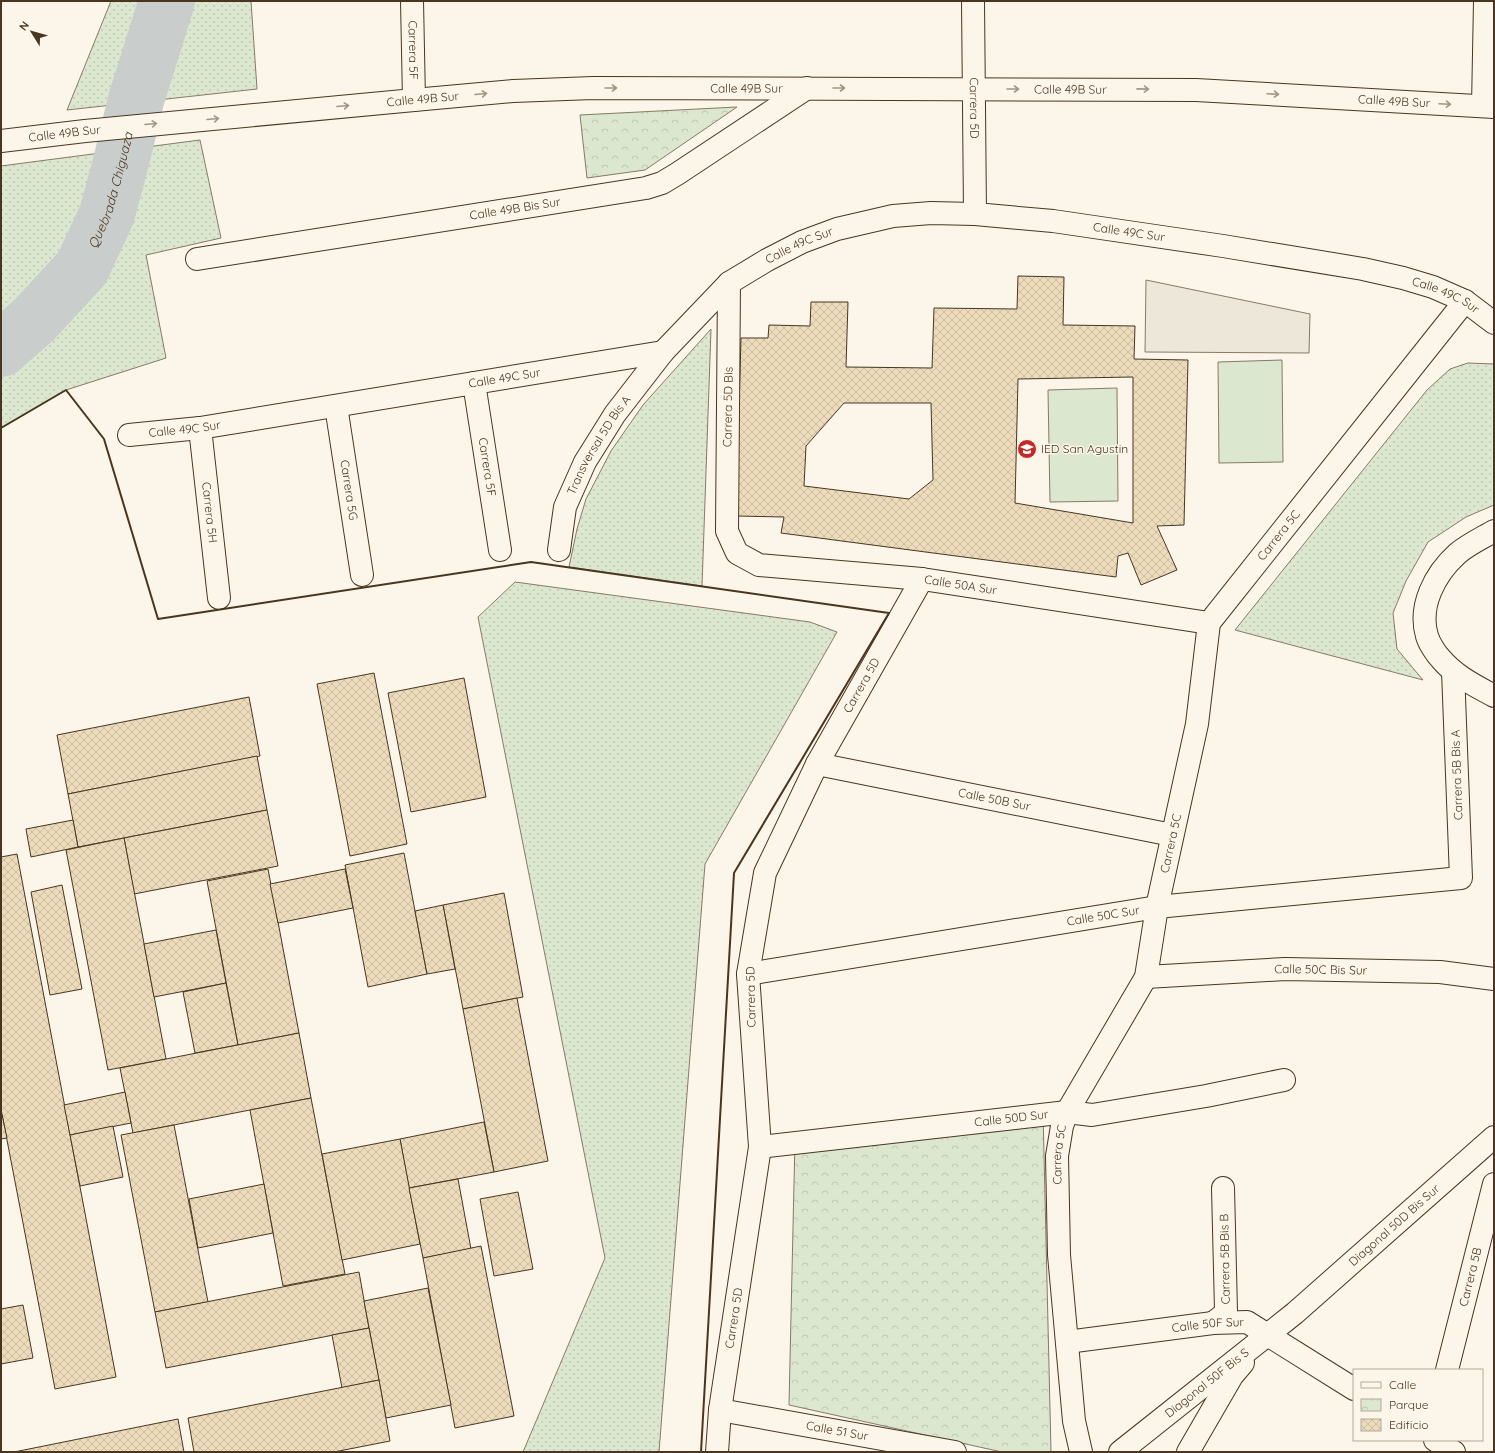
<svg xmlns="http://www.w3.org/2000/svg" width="1495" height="1453" viewBox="0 0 1495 1453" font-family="Quicksand,sans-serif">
<defs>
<pattern id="grass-dots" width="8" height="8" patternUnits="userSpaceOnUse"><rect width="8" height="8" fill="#dce7d0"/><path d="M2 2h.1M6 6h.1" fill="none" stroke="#bec7b2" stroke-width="1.8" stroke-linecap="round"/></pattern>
<pattern id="park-crowns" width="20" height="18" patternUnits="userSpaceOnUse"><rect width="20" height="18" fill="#dce7d0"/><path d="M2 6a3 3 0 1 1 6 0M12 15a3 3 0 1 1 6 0" fill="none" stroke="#bec7b2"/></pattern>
<pattern id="building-cross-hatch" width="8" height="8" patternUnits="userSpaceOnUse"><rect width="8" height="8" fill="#ecdcbc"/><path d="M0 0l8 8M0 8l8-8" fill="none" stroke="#ccbda1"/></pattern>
</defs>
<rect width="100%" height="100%" fill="#fbf6e9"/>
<!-- grass -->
<g fill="url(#grass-dots)" stroke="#887966">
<polygon points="111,1 251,1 257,89 67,110"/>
<polygon points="200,140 221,238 146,255 166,358 66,390 1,428 1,166"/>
<polygon points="711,329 702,586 569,567 577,529 586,499 611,451 643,405"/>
<polygon points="1468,363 1494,364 1494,505 1466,517 1428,542 1406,581 1393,613 1397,649 1423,680 1235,630 1427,390 1450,369"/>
<polygon points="515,582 810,622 837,632 705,864 659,1452 523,1452 605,1258 478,617"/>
</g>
<!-- park -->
<g fill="url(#park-crowns)" stroke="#887966">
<polygon points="737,107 645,170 587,178 580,115"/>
<polygon points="1043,1112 1051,1452 1002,1452 789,1405 795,1139"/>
</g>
<!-- pitch -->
<g fill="#dce7d0" stroke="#887966">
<polygon points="1282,360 1283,462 1219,463 1218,362"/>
<polygon points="1117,388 1118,501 1050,502 1048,390"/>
</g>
<!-- parking -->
<polygon fill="#ede7d9" stroke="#887966" points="1146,280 1310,314 1309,353 1145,352"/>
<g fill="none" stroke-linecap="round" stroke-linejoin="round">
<!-- river -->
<path stroke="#c9cecd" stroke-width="56" id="s1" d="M1,349L34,320L82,268L107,214L120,166L136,100L167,1"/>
</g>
<!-- building -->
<g fill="url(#building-cross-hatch)" stroke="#4a3520" fill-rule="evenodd">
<path d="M1018,276L1064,277L1063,325L1135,326L1134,359L1188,360L1184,525L1157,526L1177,570L1141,585L1128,553L1118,556L1116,577L781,533L784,517L736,516L741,338H768L769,325L810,326L811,302H848L846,367L932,368L934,308L1017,309ZM1133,377V523L1015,503L1018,379ZM844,403H931L933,480L909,499L804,486L806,446Z"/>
<polygon points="374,673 407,844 350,856 317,684"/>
<polygon points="464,678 486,797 411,812 388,693"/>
<polygon points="249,697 260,756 68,794 57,735"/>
<polygon points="257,756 267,810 78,847 68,794"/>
<polygon points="267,810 278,866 134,894 124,838"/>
<polygon points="73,820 78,847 31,857 26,829"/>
<polygon points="124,838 166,1059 108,1070 66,850"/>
<polygon points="404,853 427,974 368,987 345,865"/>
<polygon points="17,854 116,1377 55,1389 1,1109 1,857"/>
<polygon points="268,869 299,1033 238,1045 207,881"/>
<polygon points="345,869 353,908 278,923 270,884"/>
<polygon points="62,885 82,989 50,995 31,892"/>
<polygon points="504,893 523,997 463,1009 443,905"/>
<polygon points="443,905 455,969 427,974 415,911"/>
<polygon points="216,930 226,983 154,997 144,944"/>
<polygon points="226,983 238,1045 195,1053 183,992"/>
<polygon points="517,998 548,1161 494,1172 463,1009"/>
<polygon points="299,1033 311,1098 133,1133 120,1068"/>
<polygon points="125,1092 131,1123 70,1135 64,1105"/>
<polygon points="311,1098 345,1274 283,1286 250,1110"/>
<polygon points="2,1115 7,1138 1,1139 1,1116"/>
<polygon points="484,1122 494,1172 409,1188 400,1139"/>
<polygon points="174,1125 208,1302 155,1312 121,1135"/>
<polygon points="113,1126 123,1177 80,1186 70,1135"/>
<polygon points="400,1139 420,1244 342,1260 322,1154"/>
<polygon points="458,1179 471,1249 423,1258 409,1188"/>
<polygon points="264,1184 273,1233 198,1248 189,1199"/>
<polygon points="518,1192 533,1269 494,1276 480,1199"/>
<polygon points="481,1246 514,1416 455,1428 423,1258"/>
<polygon points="359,1272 369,1328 166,1368 155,1312"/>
<polygon points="428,1288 451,1405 386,1418 364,1301"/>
<polygon points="23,1305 33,1358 1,1364 1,1309"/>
<polygon points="369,1328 379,1380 342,1388 332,1335"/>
<polygon points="379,1380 390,1441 334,1452 194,1452 188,1418"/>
<polygon points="178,1419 184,1452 14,1452"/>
</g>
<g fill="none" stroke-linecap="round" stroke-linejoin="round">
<defs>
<g id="minor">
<path id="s2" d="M412,1L414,100"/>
<path id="s3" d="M973,1L975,214"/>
<polyline points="1483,106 1485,1"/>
<path id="s4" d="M1,141L85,131L414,100L513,91L593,88L1196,90L1494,107"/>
<path id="s5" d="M197,259L646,188L662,183L677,174L807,88"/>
<path id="s6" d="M729,283L727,531L737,553L759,565L922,579L1209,623"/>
<path id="s7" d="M474,383L500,550"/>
<path id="s8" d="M336,406L362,575"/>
<path id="s9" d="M200,428L219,598"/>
<path id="s10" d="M129,435L200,428L663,352"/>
<path d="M1494,531C1482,538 1467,545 1457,554C1435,574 1418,606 1427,636C1429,643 1436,654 1441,659C1455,676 1476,686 1494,696"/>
<path id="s11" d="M559,550L565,507L585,462L615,414L663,352L729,283L767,260L802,242L837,229L893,216L931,213L975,214L1053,221L1223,246L1363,269L1403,278L1433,287L1465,301L1494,323"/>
<path id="s12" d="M817,764L1172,835"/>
<path id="s13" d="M748,974L1157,907L1461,878L1453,671"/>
<path id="s14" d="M1146,977L1285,969L1440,972L1494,979"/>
<path id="s15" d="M760,1147L1067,1112L1092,1115L1206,1096L1284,1080"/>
<polyline points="1213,1323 1222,1316 1226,1311 1223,1188"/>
<path id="s16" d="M1067,1342L1213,1323L1247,1322L1354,1389"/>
<path id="s17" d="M1447,1370L1494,1184"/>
<path id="s18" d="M720,1410L955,1452"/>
<polyline points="1435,1440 1454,1452"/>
<path id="s19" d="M717,1452L720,1410L760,1147L748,974L765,873L817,764L922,579"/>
<path id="s20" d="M1081,1452L1074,1421L1059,1255L1057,1156L1062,1126L1067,1112L1146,977L1157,907L1197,724L1209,623L1465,301"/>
<path id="s21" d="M1120,1452L1295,1313L1494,1137"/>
<polyline points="1188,1452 1232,1376 1243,1363"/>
</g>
</defs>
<!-- minor casing -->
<use href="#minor" stroke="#4a3520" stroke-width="24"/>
<!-- minor -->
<use href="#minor" stroke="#fbf6e9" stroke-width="22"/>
<!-- wall -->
<polyline stroke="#4a3520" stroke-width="2" points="1,428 66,390 104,439 158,619 531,562 889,613 734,873 701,1452"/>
</g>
<!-- one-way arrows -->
<defs><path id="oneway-shaft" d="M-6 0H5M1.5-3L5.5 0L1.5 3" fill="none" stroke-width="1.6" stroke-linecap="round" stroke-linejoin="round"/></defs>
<g stroke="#a29684">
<use href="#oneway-shaft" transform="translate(611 88)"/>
<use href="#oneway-shaft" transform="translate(839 88)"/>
<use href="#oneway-shaft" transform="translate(1013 89)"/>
<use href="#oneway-shaft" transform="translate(1143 89) rotate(1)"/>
<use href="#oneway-shaft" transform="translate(481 94) rotate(-5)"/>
<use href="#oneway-shaft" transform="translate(1273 94) rotate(3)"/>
<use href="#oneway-shaft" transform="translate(1445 104) rotate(3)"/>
<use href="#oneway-shaft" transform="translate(343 106) rotate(-5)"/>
<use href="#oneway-shaft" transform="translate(213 119) rotate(-5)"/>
<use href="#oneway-shaft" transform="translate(151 124) rotate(-5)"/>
</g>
<!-- icons -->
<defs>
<symbol id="school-disc" viewBox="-11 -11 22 22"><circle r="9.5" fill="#c62828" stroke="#fbf6e9"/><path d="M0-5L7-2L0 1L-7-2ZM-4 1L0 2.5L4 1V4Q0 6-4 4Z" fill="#fff"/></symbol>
</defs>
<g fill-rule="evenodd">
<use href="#school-disc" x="1016" y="438" width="22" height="22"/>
</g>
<g text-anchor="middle" stroke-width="3" stroke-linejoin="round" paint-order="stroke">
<!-- street labels -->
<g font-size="12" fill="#4a3520" stroke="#fbf6e9">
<text dy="4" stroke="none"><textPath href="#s2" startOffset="49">Carrera 5F</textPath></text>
<text dy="4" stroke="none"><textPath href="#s4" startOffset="748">Calle 49B Sur</textPath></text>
<text dy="4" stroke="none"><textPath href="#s4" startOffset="1072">Calle 49B Sur</textPath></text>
<text dy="4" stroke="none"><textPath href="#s4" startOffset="424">Calle 49B Sur</textPath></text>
<text dy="4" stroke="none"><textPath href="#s4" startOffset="1396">Calle 49B Sur</textPath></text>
<text dy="4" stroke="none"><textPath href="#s3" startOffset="107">Carrera 5D</textPath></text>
<text dy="4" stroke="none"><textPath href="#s4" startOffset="64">Calle 49B Sur</textPath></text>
<text dy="4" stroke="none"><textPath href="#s5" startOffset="322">Calle 49B Bis Sur</textPath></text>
<text dy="4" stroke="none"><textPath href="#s11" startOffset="739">Calle 49C Sur</textPath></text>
<text dy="4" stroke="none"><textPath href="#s11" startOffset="403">Calle 49C Sur</textPath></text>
<text dy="4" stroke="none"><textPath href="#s11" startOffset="1063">Calle 49C Sur</textPath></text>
<text dy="4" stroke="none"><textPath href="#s10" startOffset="380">Calle 49C Sur</textPath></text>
<text transform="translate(728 407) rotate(-89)" y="4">Carrera 5D Bis</text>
<text dy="4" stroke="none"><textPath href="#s10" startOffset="56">Calle 49C Sur</textPath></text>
<text dy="4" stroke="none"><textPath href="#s11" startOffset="114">Transversal 5D Bis A</textPath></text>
<text dy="4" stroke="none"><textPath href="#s7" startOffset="85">Carrera 5F</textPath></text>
<text dy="4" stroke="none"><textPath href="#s8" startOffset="85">Carrera 5G</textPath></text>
<text dy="4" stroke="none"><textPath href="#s9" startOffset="85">Carrera 5H</textPath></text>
<text dy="4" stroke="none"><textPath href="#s20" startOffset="971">Carrera 5C</textPath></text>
<text dy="4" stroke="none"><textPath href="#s6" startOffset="500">Calle 50A Sur</textPath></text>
<text dy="4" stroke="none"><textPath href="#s19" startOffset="795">Carrera 5D</textPath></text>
<text transform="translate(1457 775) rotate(-92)" y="4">Carrera 5B Bis A</text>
<text dy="4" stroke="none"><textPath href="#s12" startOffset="181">Calle 50B Sur</textPath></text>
<text dy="4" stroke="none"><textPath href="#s20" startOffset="635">Carrera 5C</textPath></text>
<text dy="4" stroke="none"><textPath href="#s13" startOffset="360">Calle 50C Sur</textPath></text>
<text dy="4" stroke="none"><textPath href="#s14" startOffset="175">Calle 50C Bis Sur</textPath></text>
<text transform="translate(751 997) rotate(-91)" y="4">Carrera 5D</text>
<text dy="4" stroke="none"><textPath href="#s15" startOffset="253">Calle 50D Sur</textPath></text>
<text dy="4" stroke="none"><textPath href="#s20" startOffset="299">Carrera 5C</textPath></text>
<text dy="4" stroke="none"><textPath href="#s21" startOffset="356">Diagonal 50D Bis Sur</textPath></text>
<text transform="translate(1225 1259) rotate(-91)" y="4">Carrera 5B Bis B</text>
<text dy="4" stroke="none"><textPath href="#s17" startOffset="96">Carrera 5B</textPath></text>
<text dy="4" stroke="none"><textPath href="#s19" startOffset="135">Carrera 5D</textPath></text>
<text dy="4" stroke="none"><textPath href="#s16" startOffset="142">Calle 50F Sur</textPath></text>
<text dy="4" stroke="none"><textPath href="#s21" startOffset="111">Diagonal 50F Bis S</textPath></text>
<text dy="4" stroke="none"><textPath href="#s18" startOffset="119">Calle 51 Sur</textPath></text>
</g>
<!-- poi labels -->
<g font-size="12" fill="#4a3520" stroke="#fbf6e9" text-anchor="start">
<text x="1041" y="453">IED San Agustin</text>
</g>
<!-- water labels -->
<g font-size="13" font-style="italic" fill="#4a3520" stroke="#fbf6e9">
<text dy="5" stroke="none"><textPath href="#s1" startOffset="198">Quebrada Chiguaza</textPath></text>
</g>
</g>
<!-- border -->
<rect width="1495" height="1453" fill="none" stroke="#4a3520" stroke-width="4"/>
<!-- legend -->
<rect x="1353" y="1369" width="130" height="72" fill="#fbf6e9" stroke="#b4a999"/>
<rect x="1361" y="1382" width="20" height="6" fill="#fbf6e9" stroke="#b4a999"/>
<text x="1389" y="1389" font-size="12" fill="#4a3520">Calle</text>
<rect x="1361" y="1399" width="20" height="12" fill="url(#park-crowns)" stroke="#b4a999"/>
<text x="1389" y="1409" font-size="12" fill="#4a3520">Parque</text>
<rect x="1361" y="1419" width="20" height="12" fill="url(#building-cross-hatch)" stroke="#b4a999"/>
<text x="1389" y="1429" font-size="12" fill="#4a3520">Edificio</text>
<!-- north arrow -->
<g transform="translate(32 32) rotate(307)" stroke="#fbf6e9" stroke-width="3" paint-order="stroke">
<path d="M0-3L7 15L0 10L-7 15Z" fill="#4a3520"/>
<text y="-6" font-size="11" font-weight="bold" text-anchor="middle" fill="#4a3520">N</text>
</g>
</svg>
